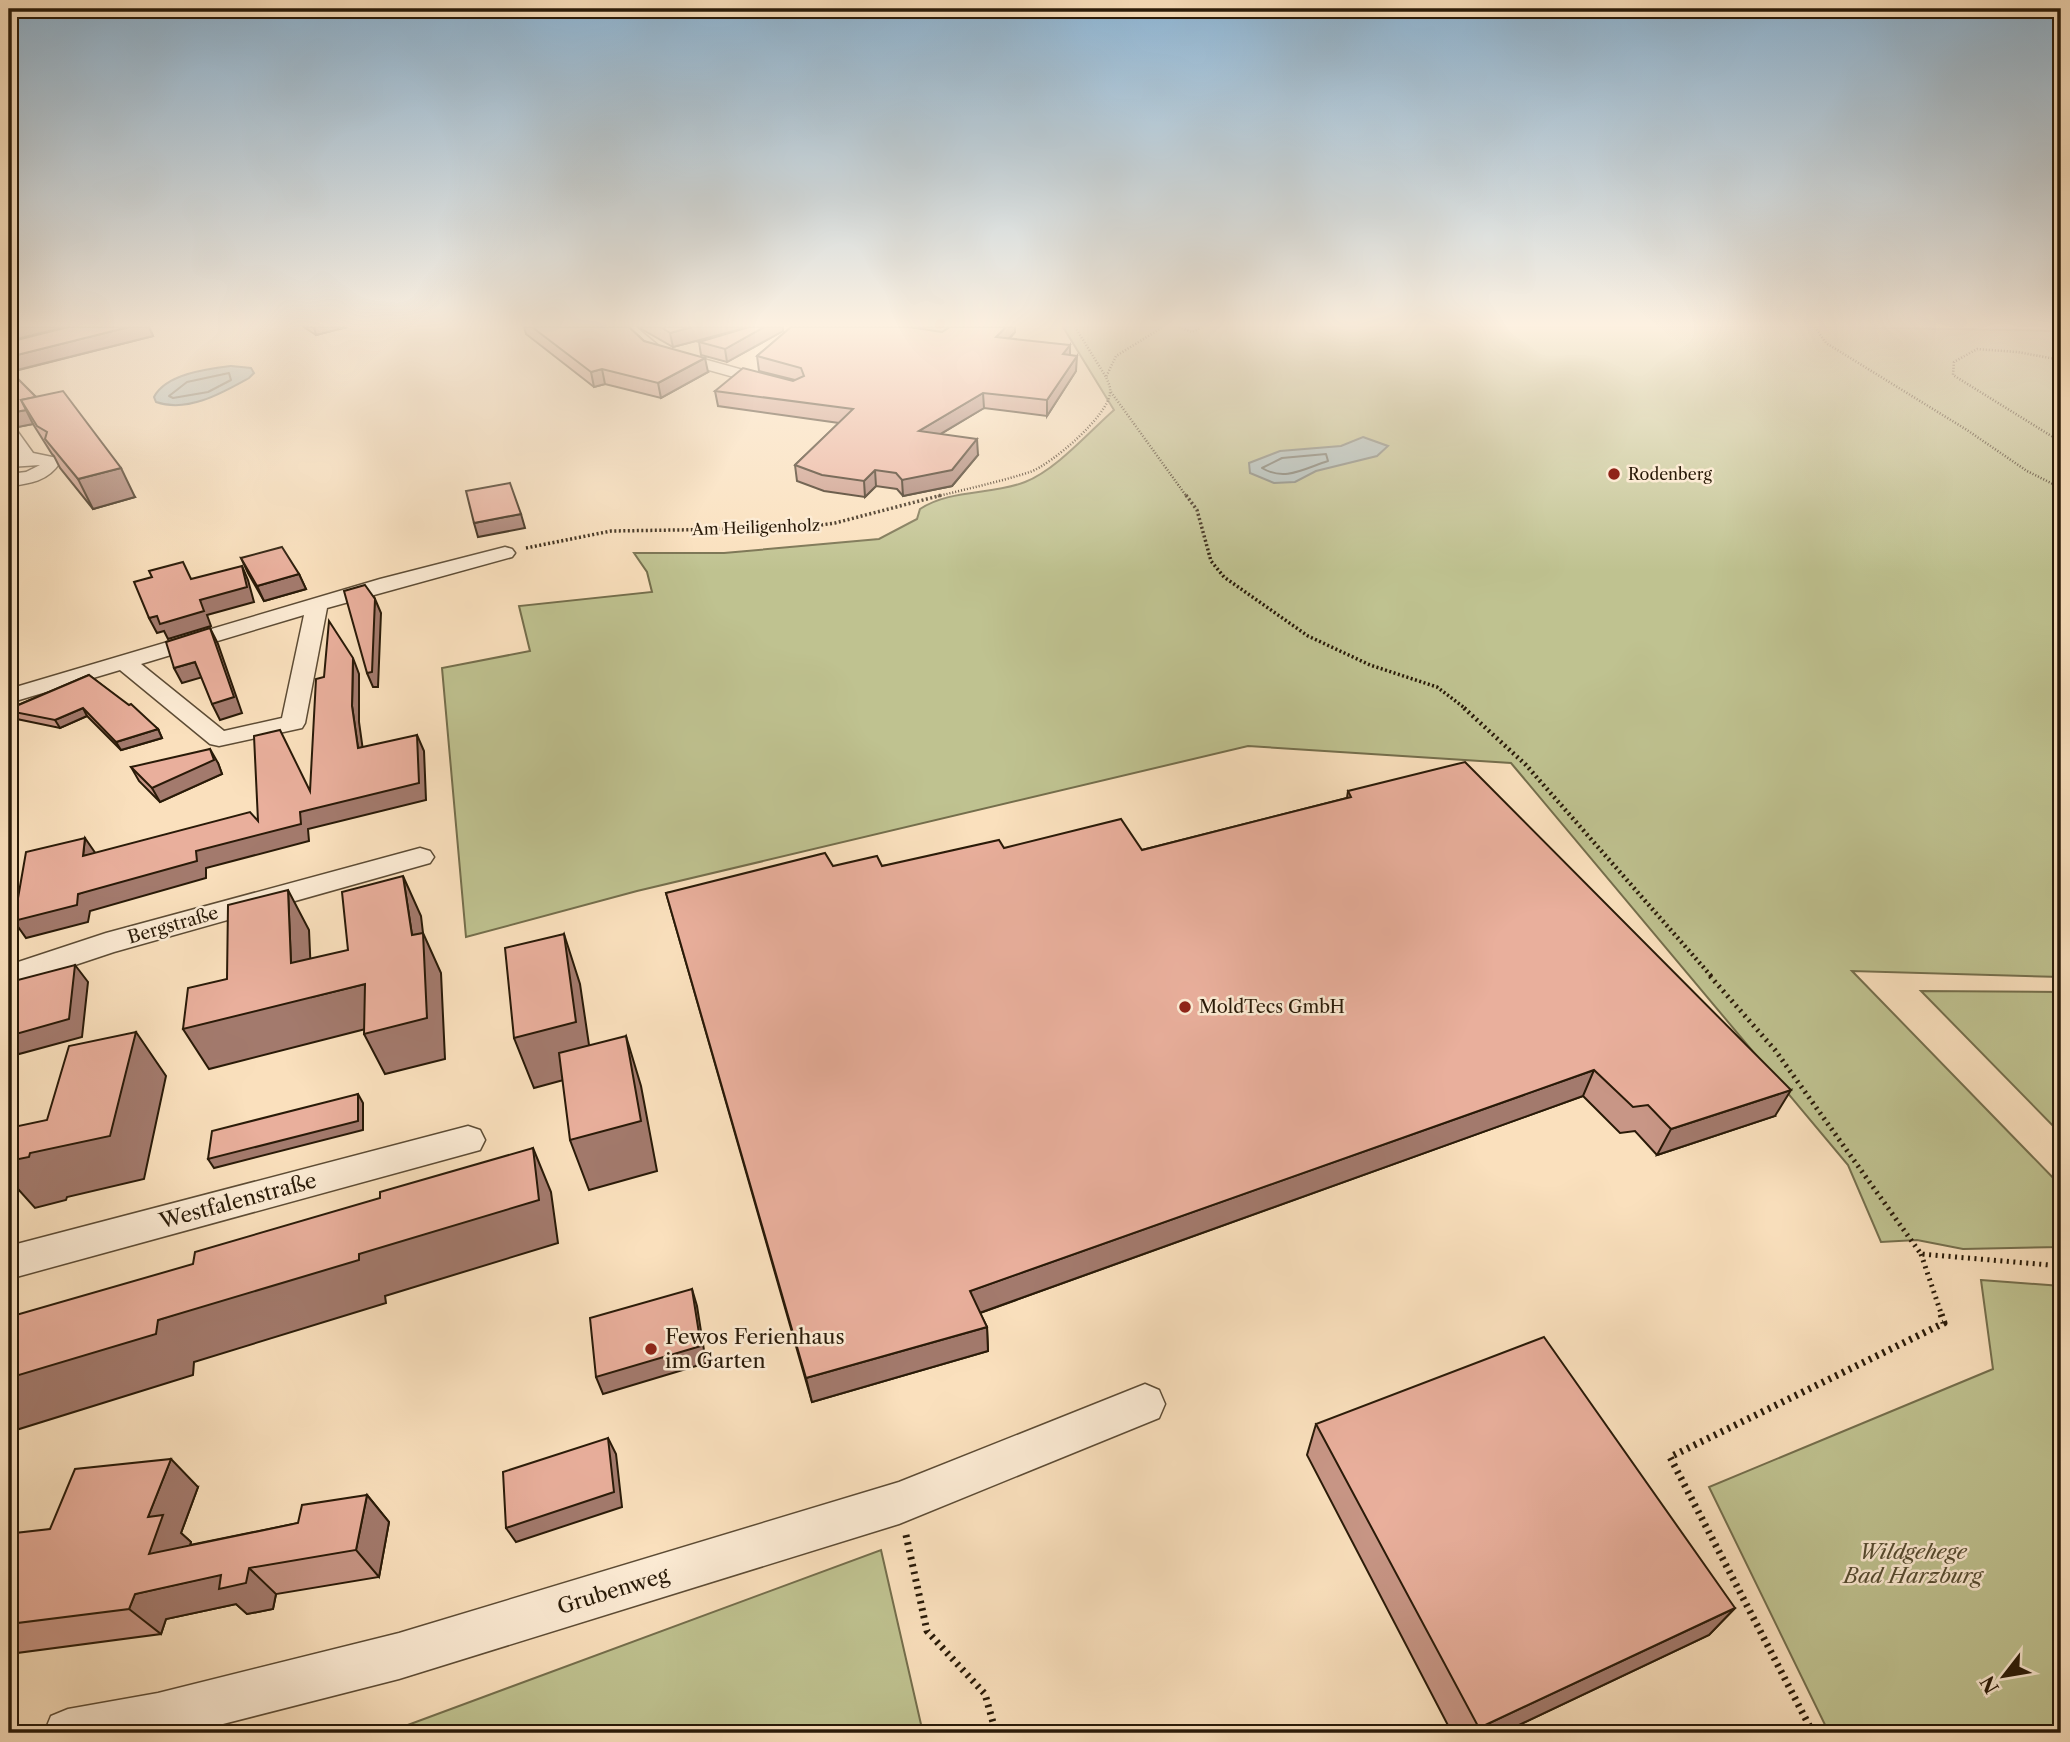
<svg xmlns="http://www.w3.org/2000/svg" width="2070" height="1742" viewBox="0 0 2070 1742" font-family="'Libre Caslon Text',serif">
<rect width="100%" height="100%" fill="#fae0bd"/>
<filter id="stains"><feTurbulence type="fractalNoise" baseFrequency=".00286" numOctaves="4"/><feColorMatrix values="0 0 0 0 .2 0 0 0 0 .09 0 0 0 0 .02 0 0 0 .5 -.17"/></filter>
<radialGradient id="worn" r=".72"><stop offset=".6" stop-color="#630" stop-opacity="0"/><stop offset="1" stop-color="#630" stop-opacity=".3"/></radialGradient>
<!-- green -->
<g fill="#bfc290" stroke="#746e4c" stroke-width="2">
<path d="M1063,327H1845L2061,331V977L1852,971L2061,1186V1247L1963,1249L1917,1240L1881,1242L1848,1165L1511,763L1248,746L637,891L466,937L442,668L530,651L519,606L652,592L647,572L634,553H724L879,539L917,519L920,509C950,489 992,495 1025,482C1056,470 1089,432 1114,410Z"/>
<polygon points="1921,991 2061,992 2061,1134"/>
<polygon points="1981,1280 2061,1286 2061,1733 1829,1733 1709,1487 1993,1369"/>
<polygon points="881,1550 923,1733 405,1733 405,1726"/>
</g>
<!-- water -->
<g fill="#a4babc" stroke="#737a74" stroke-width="2">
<path d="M231,366L251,368L254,373L249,378C222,393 188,413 156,402L154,397C166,374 207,369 231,366Z"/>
<polygon points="1363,437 1388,446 1377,456 1316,471 1295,482 1274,483 1250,473 1249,463 1280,451 1341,446"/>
</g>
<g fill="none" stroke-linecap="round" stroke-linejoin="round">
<!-- shore -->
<g stroke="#666a62" stroke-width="2">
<polygon points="229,373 231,380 208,392 173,398 169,396 187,382"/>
<path d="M1326,454L1328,461C1305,468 1285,482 1262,468L1282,458Z"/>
</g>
<defs>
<g id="street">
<polygon points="619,327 636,327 660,347 779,380 781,383 773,388 648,353"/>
<path d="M9,427L15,428L33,453L57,458L60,462C49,481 29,484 9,486V474L26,472L40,465L9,467V457L16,456L9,445Z"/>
<path d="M505,547L512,549L515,553L512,557L327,608L305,723L302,728L219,746L210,744L120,670L9,703V689L380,579ZM304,615L282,718L224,731L141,664Z"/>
<polygon points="420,848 430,851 434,857 430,863 114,952 9,987 9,965 106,933"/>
<polygon points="468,1126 480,1130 485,1140 480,1150 9,1279 9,1246"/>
<polygon points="1145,1384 1159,1390 1165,1404 1159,1418 899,1524 399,1679 188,1733 44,1733 51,1716 68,1709 158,1693 399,1633 899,1482"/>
</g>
</defs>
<!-- street casing -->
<use href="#street" stroke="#5d4c35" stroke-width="3"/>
<!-- path-far4 -->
<g stroke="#291a08" stroke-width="2.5" stroke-dasharray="1 2" stroke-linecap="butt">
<polyline points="1075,327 1106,377"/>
<polyline points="1179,327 1192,332 1203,327"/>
<polyline points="1815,327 1826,343 1967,430 2027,471 2061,488"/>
<polyline points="2061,360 2017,352 1977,349 1954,362 1953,375 2061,442"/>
<polyline points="1111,392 1187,497"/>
<path d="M935,497C966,489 999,482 1030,472C1052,464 1108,416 1110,393C1111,387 1108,382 1106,377L1116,356L1163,327"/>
</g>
<!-- path-far3 -->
<g stroke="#291a08" stroke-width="3.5" stroke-dasharray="2 2.5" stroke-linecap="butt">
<polyline points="1186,495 1197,510 1211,561 1224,577 1308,636 1370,665 1437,687 1466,709"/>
<polyline points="526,548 611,531 801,528 835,523 942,495"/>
</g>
<!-- path-far2 -->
<polyline stroke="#291a08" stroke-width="4.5" stroke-dasharray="2 3.5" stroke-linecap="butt" points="1464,708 1526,765 1712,977"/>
<!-- path-far1 -->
<g stroke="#291a08" stroke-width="5" stroke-dasharray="2 4.5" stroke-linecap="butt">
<polyline points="1710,976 1775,1050 1921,1254 2061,1266"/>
<polyline points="1921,1254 1942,1316"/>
</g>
<!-- path -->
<g stroke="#291a08" stroke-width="7" stroke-dasharray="2.5 5" stroke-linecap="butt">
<polyline points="906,1535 927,1631 985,1694 996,1733"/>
<polyline points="1813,1733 1670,1457 1944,1323 1941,1314"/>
</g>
<!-- street -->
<use href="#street" fill="#fcebd4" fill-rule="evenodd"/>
</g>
<!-- wall -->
<g fill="#c89686" stroke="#291a08" stroke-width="2">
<polygon points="68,327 149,327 153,336 11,372 135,497 93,509 60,468 54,456 52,454 33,424 18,427 9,424 9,426 9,342"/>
<polygon points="304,327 347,327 316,335"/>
<polygon points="524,327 629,327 644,341 708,372 661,398 605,384 594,387 526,334"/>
<polygon points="638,327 749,327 673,347"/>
<polygon points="791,327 1015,327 1015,332 1009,339 1070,355 1076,371 1047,416 984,408 941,434 978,455 952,486 903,496 897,489 876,486 865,497 824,491 797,481 795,465 839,423 718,406 715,391 795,380 759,371 757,356"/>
<polygon points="783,331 727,362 701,355 699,342"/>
<polygon points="241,558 299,574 306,589 264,601 248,573"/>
<polygon points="89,675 158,729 162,738 121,750 87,716 60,728 12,718 9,714 9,709"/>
<polygon points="218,763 222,774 160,802 139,781 131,767"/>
<polygon points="1348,791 1775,1116 1657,1155 1635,1131 1620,1133 1583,1096 980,1313 987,1327 988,1351 812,1402 666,893 833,866 882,866 1004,848 1142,850 1347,798"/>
<polygon points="1316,1424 1735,1608 1709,1635 1502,1733 1452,1733 1307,1455"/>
<polygon points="198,1487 181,1533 191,1542 190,1545 298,1523 367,1495 389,1522 379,1577 276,1594 273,1609 247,1614 236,1604 166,1619 161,1634 9,1654 9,1547 50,1529"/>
</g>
<!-- shaded-wall -->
<g fill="#a37a6d" stroke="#291a08" stroke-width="2">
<polygon points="9,327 65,327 9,341"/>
<polygon points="129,327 149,327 153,336 9,372 9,357"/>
<polygon points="314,327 347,327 316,335"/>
<polygon points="692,327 749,327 673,347 670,333"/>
<polygon points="764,327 783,327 783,331 727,362 725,349"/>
<polygon points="1006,327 1015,327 1015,332 997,352 996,337"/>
<polygon points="1070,345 1070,359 1063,354"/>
<polygon points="1077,356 1076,371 1047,416 1047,400"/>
<polygon points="705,358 708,372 661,398 658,383"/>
<polygon points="602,369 605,384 594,387 591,372"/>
<polygon points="983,393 984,408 920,446 919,431"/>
<polygon points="26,410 33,424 18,427 10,413"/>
<polygon points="977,439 978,455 952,486 903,496 902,480"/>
<polygon points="121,468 135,497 93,509 78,479"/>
<polygon points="875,470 876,486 865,497 864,481"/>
<polygon points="521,514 525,528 478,537 474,523"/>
<polygon points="242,566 248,580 254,602 207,615 211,626 168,639 164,631 157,633 149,618 200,600"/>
<polygon points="299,574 306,589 264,601 257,586"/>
<polygon points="375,599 381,613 378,687 373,687 367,673"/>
<polygon points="210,628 218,644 242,713 220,720 212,704"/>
<polygon points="353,658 359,674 359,722 365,765 358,748 352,706"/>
<polygon points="195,662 203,677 182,683 174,668"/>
<polygon points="83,708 87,716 60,728 55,720"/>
<polygon points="158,729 162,738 121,750 116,742"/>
<polygon points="417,735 424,751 426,800 308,829 309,841 206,868 206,878 90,911 88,922 26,938 14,921 78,894 300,812"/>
<polygon points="210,749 218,763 222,774 160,802 152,788"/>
<polygon points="85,838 96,854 83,856"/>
<polygon points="403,876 421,916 423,933 441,973 445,1059 385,1074 364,1034 412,935"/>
<polygon points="288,890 309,930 312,997 365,984 385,1024 209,1069 183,1029 291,963"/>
<polygon points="564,934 580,984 593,1072 534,1088 514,1038"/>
<polygon points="75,965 88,982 82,1037 19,1054 9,1041 9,1036"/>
<polygon points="136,1032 166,1076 144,1179 67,1197 66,1200 35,1208 9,1179 9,1161 30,1153"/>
<polygon points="626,1036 641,1086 657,1171 589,1190 570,1140"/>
<polygon points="1594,1070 1583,1096 971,1316 970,1291"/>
<polygon points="1791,1090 1775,1116 1657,1155 1671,1129"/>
<polygon points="358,1094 363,1103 363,1130 214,1168 208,1159"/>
<polygon points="533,1148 551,1192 558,1243 385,1296 386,1303 194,1362 193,1375 16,1430 9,1423 9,1378 158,1320 359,1254"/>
<polygon points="692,1289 697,1306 706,1363 603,1394 596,1377"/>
<polygon points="987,1327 988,1351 812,1402 806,1378"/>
<polygon points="608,1438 616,1454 622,1507 516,1542 506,1528"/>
<polygon points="171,1459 198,1487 181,1533 191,1542 179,1580 149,1554 148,1517"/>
<polygon points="367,1495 389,1522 379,1577 356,1550"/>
<polygon points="249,1568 276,1594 273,1609 247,1614 236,1604 166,1619 161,1634 129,1609 135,1594"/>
<polygon points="1735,1608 1709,1635 1502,1733 1476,1733 1479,1728"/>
</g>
<!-- building -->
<g fill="#e9af9c" stroke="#291a08" stroke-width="2">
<polygon points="68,327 129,327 9,357 9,342"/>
<polygon points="532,327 629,327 644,341 705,358 658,383 602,369 591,372"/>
<polygon points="661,327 692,327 670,333"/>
<polygon points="749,327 764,327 725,349 699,342"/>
<polygon points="791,327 909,327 942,332 950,327 1006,327 996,337 1070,345 1063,354 1077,356 1047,400 983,393 919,431 977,439 952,470 902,480 896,473 875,470 864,481 822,475 795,465 853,409 715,391 743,368 793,381 804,376 801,368 757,356"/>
<polygon points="9,370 36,397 21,400 26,410 10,413 9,413"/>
<polygon points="63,391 121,468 78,479 45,439 47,432 37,426 21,400"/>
<polygon points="510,483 521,514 474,523 466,491"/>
<polygon points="282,547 299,574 257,586 241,558"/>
<polygon points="183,562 191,579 242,566 247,587 200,600 204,611 160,624 157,616 149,618 134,582 152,577 149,571"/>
<polygon points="365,585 375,599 372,672 367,673 344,591"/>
<polygon points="329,621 353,658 352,706 358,748 417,735 419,783 300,812 301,824 196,851 197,861 78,894 77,905 14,921 26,852 85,838 83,856 250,812 258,821 254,736 280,730 310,791 316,679 324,677"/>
<polygon points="210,628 234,697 212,704 195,662 174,668 166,642"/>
<polygon points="89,675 129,705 131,704 158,729 116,742 83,708 55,720 9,711 9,709"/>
<polygon points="210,749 214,760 152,788 131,767"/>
<polygon points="1465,762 1791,1090 1671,1129 1648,1105 1633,1107 1594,1070 970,1291 987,1327 806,1378 666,893 825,853 833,866 877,856 882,866 999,840 1004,848 1121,819 1142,850 1351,797 1348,791"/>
<polygon points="403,876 412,935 423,933 427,1018 364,1034 365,984 183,1029 188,988 227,979 228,905 288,890 291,963 348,950 342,892"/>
<polygon points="564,934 576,1022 514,1038 505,948"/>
<polygon points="75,965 69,1019 9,1036 9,1016 14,981"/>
<polygon points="136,1032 110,1136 30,1153 29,1157 9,1161 9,1128 47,1120 69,1046"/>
<polygon points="626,1036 641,1121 570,1140 559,1053"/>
<polygon points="358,1094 358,1121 208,1159 212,1131"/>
<polygon points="533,1148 539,1200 359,1254 359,1260 158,1320 156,1334 9,1378 9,1317 193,1264 195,1252 380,1198 380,1192"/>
<polygon points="692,1289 701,1346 596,1377 590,1318"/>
<polygon points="1544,1337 1735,1608 1479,1728 1316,1424"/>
<polygon points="608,1438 614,1492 506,1528 503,1472"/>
<polygon points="171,1459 148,1517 163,1515 149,1554 298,1523 302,1505 367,1495 356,1550 249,1568 246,1583 219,1589 221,1575 135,1594 129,1609 9,1624 9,1547 15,1533 50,1529 75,1469"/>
</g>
<!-- sky -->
<linearGradient id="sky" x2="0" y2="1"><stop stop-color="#8db6d6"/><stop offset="0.57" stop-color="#fdf1e1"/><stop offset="1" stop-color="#fdf1e1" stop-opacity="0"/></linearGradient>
<rect width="2070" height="571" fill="url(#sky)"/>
<!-- markers -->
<g fill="#8f2418" stroke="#fcebd4" stroke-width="2.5">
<circle cx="1614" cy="474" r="7"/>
<circle cx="1185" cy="1007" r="7"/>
<circle cx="651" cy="1349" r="7"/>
</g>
<g text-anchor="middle" stroke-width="5" stroke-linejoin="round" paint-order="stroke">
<!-- far-poi labels -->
<g font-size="16" fill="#291a08" stroke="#fcebd4" text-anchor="start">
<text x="1628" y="480">Rodenberg</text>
</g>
<!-- far-street labels -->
<g font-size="16" fill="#291a08" stroke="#fcebd4">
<text transform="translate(756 527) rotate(-2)" y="6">Am Heiligenholz</text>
</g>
<!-- street labels -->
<g font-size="18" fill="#291a08" stroke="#fcebd4">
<text transform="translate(173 925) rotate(-16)" y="6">Bergstraße</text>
</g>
<!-- poi labels -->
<g font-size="18" fill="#291a08" stroke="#fcebd4" text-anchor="start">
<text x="1199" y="1013">MoldTecs GmbH</text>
</g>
<!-- near-street labels -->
<g font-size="21" fill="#291a08" stroke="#fcebd4">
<text transform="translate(238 1201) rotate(-15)" y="7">Westfalenstraße</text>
<text transform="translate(613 1591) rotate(-17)" y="7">Grubenweg</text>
</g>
<!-- near-poi labels -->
<g font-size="21" fill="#291a08" stroke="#fcebd4" text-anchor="start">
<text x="665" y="1344">Fewos Ferienhaus<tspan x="665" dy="24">im Garten</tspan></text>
</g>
<!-- near-park labels -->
<g font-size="21" font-style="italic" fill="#564c31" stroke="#fcebd4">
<text x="1913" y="1559">Wildgehege<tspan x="1913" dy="24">Bad Harzburg</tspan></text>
</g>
</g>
<!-- margin -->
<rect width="2070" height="1742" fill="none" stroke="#fae0bd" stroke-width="35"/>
<rect x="10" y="10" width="2049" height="1721" fill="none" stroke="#291a08" stroke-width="3.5"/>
<rect x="18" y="18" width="2035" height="1707" fill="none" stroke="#291a08" stroke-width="2"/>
<!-- north arrow -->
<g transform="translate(2004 1676) rotate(239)" stroke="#fcebd4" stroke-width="5" paint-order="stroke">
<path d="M0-5L12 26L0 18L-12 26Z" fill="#291a08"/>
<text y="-10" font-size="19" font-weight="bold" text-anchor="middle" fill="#291a08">N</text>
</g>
<rect width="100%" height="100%" filter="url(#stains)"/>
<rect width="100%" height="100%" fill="url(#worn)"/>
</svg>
